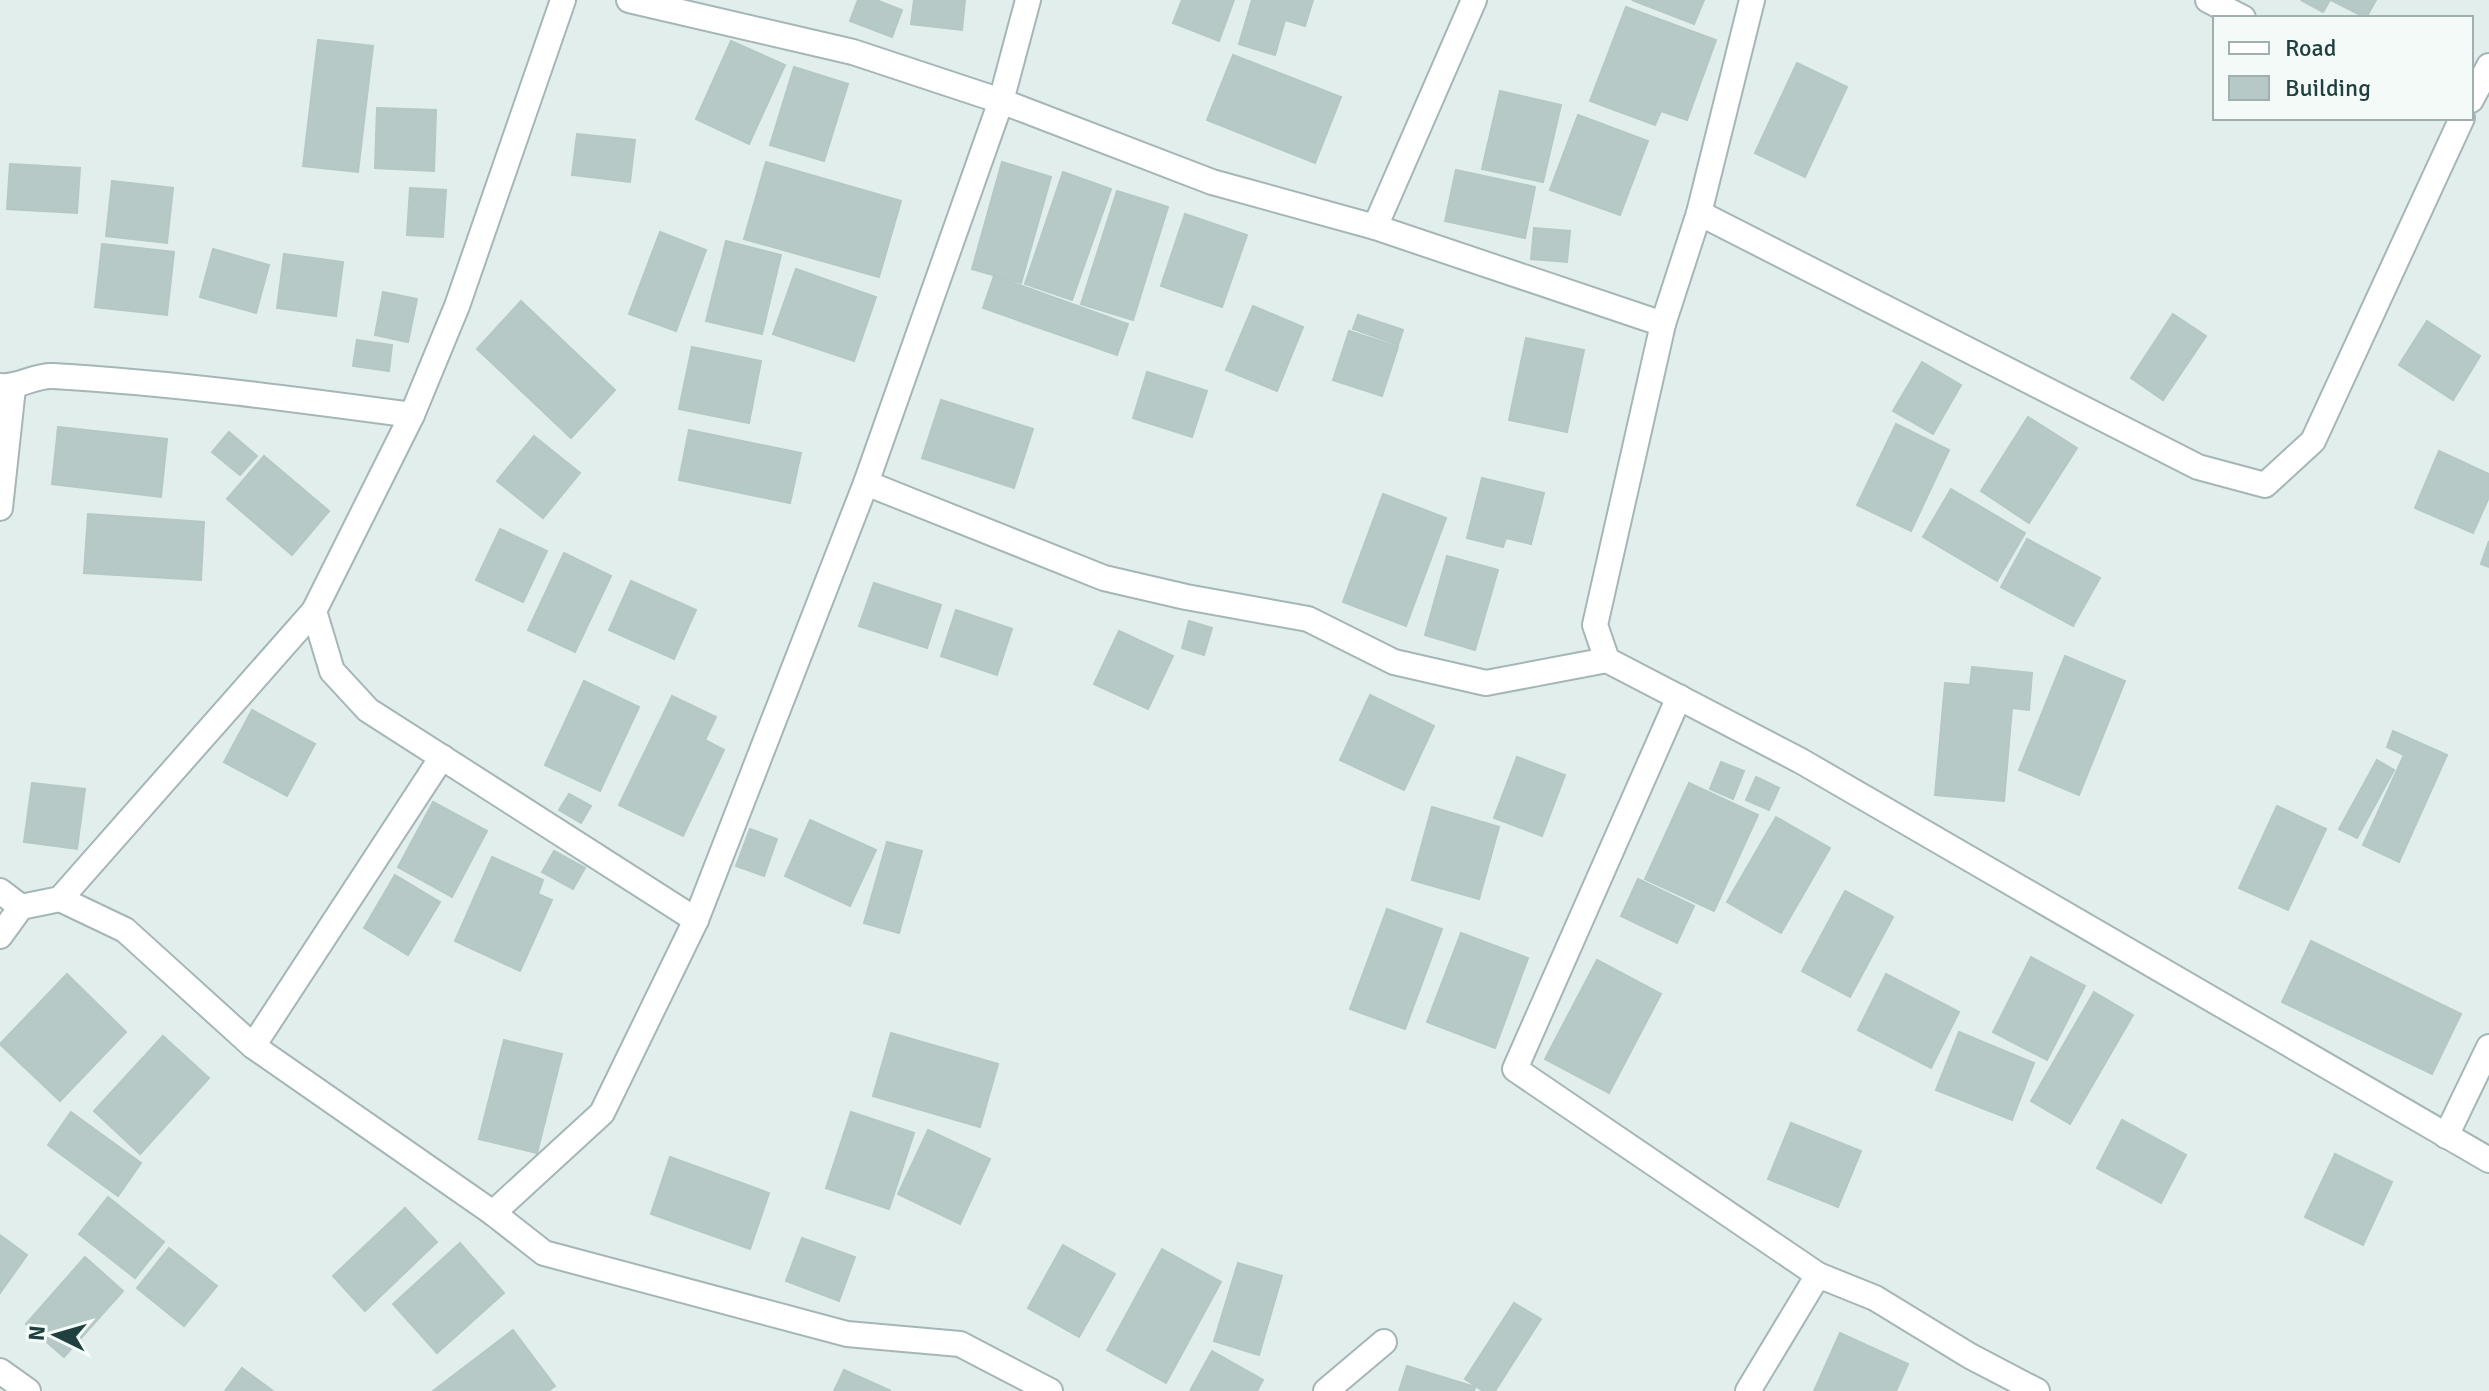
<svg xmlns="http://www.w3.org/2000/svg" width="2489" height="1391" viewBox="0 0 2489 1391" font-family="Signika,sans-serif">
<rect width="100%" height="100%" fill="#e2eeec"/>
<!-- building -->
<g fill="#b7c9c6" stroke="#b4c8c5" stroke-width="2">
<polygon points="858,0 876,0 902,10 892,37 850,21"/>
<polygon points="914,0 965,0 962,30 911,24"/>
<polygon points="1182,0 1234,0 1219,41 1173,23"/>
<polygon points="1252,0 1313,0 1305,26 1285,20 1275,55 1239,44"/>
<polygon points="1632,0 1704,0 1694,24"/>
<polygon points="2301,0 2330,0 2323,12"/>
<polygon points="2331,0 2376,0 2366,18"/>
<polygon points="1626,7 1716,40 1687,120 1661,111 1655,125 1590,101"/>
<polygon points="318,40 373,46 358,172 303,166"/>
<polygon points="731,41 785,65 749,144 696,119"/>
<polygon points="1233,55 1341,97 1315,163 1207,120"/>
<polygon points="1797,63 1847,87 1805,177 1755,153"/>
<polygon points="794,67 848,84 824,161 770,145"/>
<polygon points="1500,91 1561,105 1543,182 1482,169"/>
<polygon points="377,108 436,110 434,171 375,168"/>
<polygon points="1578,115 1648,141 1620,215 1550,190"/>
<polygon points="577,134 635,140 630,182 572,175"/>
<polygon points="766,162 901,201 879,277 744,239"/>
<polygon points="1002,162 1051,177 1021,283 972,269"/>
<polygon points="10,164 80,168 77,213 7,209"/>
<polygon points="1456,170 1535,187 1525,238 1445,221"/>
<polygon points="1063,172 1111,189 1072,300 1025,284"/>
<polygon points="112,181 173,188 167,243 106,236"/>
<polygon points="410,188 446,190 443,237 407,235"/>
<polygon points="1117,191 1168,207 1133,320 1081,304"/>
<polygon points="1185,214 1247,235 1222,307 1161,286"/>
<polygon points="1534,228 1570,231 1567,262 1531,259"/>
<polygon points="660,232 706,250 676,331 629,314"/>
<polygon points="726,241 781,255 762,334 706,321"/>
<polygon points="102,244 174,252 167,315 95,307"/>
<polygon points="213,249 269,265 256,313 200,297"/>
<polygon points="284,254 343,262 336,316 277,308"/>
<polygon points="796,269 876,297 854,361 773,334"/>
<polygon points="994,276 1128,324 1117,355 983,308"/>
<polygon points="383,292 417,299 408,342 375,335"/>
<polygon points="521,301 615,390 571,438 477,349"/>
<polygon points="1253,306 1303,327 1277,391 1226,370"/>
<polygon points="2173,314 2206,336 2163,400 2131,378"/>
<polygon points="1358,315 1403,330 1398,345 1353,329"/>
<polygon points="2427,321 2480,356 2453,400 2399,365"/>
<polygon points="1349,331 1398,347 1382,396 1333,380"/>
<polygon points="1526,338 1584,350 1567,432 1509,420"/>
<polygon points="357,340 392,345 389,371 353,366"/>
<polygon points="692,347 761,361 749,423 679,409"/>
<polygon points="1922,362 1961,385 1933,434 1893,411"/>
<polygon points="1147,372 1207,391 1192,437 1133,418"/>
<polygon points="941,400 1033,429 1014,488 922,458"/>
<polygon points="2028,417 2077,448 2029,523 1981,491"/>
<polygon points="1896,424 1949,450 1911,531 1857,505"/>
<polygon points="58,427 167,439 161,497 52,484"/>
<polygon points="689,430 801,453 790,503 679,480"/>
<polygon points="229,432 257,456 240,475 212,452"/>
<polygon points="534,436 580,473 543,518 497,481"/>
<polygon points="2439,451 2489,474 2489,497 2473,533 2415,508"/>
<polygon points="264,456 329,511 292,555 227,499"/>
<polygon points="1482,478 1544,493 1531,544 1506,538 1503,547 1467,538"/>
<polygon points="1951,489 2025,533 1997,581 1923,537"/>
<polygon points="1383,494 1446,518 1406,626 1343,602"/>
<polygon points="88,514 204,522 201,580 84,573"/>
<polygon points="500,529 547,551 523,602 476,580"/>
<polygon points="2027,539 2100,578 2073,626 2001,587"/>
<polygon points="2489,541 2489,567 2481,564"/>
<polygon points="564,553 611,576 575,652 528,630"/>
<polygon points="1447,556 1498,570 1475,650 1425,635"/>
<polygon points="631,581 696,610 674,659 609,630"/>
<polygon points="874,583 941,605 927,648 859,626"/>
<polygon points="956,610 1012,629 997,675 941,656"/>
<polygon points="1189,621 1212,628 1204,655 1182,648"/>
<polygon points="1119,631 1173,656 1148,709 1094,684"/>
<polygon points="2065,656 2125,681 2079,795 2019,770"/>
<polygon points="1972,667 2032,673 2029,710 2012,708 2004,801 1935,795 1945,683 1970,685"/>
<polygon points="584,681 639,707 600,791 545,765"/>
<polygon points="1370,695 1434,726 1404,790 1340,760"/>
<polygon points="672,696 716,717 705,740 724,750 683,836 619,805"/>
<polygon points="252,710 315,744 287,796 224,762"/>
<polygon points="2393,731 2447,755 2399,862 2363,845 2404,755 2387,747"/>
<polygon points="1517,757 1565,775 1542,836 1494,818"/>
<polygon points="2377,760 2394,770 2357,838 2339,829"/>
<polygon points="1721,762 1744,771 1733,799 1710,789"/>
<polygon points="1756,777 1779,788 1769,810 1746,800"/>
<polygon points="32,783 85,789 77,849 24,842"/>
<polygon points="1689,783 1758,815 1714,911 1645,879"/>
<polygon points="569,794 591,806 581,823 559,810"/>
<polygon points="433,802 487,831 452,897 398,867"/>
<polygon points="2277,806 2326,829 2288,910 2239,888"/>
<polygon points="1432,807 1499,827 1479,899 1412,880"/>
<polygon points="1776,817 1830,848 1781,933 1727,902"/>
<polygon points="810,820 876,850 850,906 785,876"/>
<polygon points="750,829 777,839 764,876 736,866"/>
<polygon points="887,842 922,851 899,933 864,923"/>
<polygon points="554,851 585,868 573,889 542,872"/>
<polygon points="492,857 543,880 538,894 552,900 520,971 455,941"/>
<polygon points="395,875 440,902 408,955 364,928"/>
<polygon points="1638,879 1694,906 1677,943 1621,916"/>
<polygon points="1845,891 1893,917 1850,997 1802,971"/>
<polygon points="1387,909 1442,929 1405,1029 1350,1009"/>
<polygon points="1461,933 1528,958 1495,1048 1427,1022"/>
<polygon points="2311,941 2461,1014 2432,1074 2282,1002"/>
<polygon points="2031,957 2085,986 2047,1060 1993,1032"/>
<polygon points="1597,960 1661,994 1609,1093 1545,1059"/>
<polygon points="67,974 126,1032 60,1101 0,1044"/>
<polygon points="1886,974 1959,1012 1931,1068 1858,1030"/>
<polygon points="2094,992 2133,1015 2070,1124 2031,1101"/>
<polygon points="1959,1032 2034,1063 2012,1120 1936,1090"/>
<polygon points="891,1033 998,1064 980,1127 873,1096"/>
<polygon points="163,1036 209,1078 140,1154 94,1111"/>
<polygon points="504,1040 562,1054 537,1153 479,1139"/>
<polygon points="71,1112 141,1163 118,1196 48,1145"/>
<polygon points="851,1112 914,1133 889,1209 826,1188"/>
<polygon points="2122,1120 2186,1155 2161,1203 2097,1168"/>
<polygon points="1791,1123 1861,1151 1838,1207 1768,1179"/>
<polygon points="928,1130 990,1159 960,1224 898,1194"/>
<polygon points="2335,1154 2392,1182 2363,1245 2305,1217"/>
<polygon points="670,1157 769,1193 750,1249 651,1214"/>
<polygon points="108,1197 164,1242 135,1278 79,1234"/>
<polygon points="405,1208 437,1242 365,1311 333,1276"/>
<polygon points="0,1235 27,1255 0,1293"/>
<polygon points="802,1238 855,1257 839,1301 786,1281"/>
<polygon points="460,1243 504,1293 437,1353 393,1304"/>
<polygon points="1063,1245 1115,1274 1079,1337 1028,1308"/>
<polygon points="169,1248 217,1286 184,1326 137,1288"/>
<polygon points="1162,1249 1221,1282 1166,1383 1107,1350"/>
<polygon points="85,1257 123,1291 64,1357 26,1324"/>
<polygon points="1238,1263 1282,1276 1259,1355 1214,1341"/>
<polygon points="1514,1303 1541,1319 1495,1391 1483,1391 1465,1379"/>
<polygon points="513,1330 555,1386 548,1391 433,1391"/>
<polygon points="1840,1333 1908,1364 1896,1391 1814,1391"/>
<polygon points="1212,1351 1263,1380 1257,1391 1190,1391"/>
<polygon points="1407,1366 1475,1387 1474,1391 1399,1391"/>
<polygon points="242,1368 273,1391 225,1391"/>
<polygon points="844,1370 891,1391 834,1391"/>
</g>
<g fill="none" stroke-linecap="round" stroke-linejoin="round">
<defs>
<g id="minor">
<polyline points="629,0 853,52 1001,101 1212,182 1375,227 1663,324"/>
<polyline points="1752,0 1699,213 1663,324 1595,625 1607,660 1801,761 2489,1160"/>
<polyline points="2208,0 2243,18"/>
<polyline points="2471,100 2489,66"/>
<polyline points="1699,213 2198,467 2265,485 2313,441 2462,118"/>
<polyline points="1375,227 1474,0"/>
<path d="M0,386C19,388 34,375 53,376C173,383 293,399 412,415"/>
<polyline points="866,483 1104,578 1186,597 1308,619 1394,662 1486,683 1607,660"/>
<polyline points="0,508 13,388"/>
<polyline points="314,611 332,671 368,710 696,920"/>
<polyline points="1679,697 1515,1069 1818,1275"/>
<polyline points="0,891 21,907"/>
<polyline points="60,899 125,930 253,1046 493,1213 544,1253 847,1334 960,1344 1050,1391"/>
<polyline points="0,936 21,907 60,899 314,611 412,415 457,306 563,0"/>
<polyline points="253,1046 442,757"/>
<polyline points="2446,1136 2489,1047"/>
<polyline points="493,1213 602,1113 696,920 866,483 1001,101 1028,0"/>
<polyline points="0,1371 28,1391"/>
<polyline points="1326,1391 1384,1342"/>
<polyline points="1748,1391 1818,1275 1875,1298 1970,1356 2037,1391"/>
</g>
</defs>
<!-- minor casing -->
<use href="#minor" stroke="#a4b6b5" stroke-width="28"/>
<!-- minor -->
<use href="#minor" stroke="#fff" stroke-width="24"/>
</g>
<!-- legend -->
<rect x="2213" y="16" width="260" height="104" fill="#f3faf8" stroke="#9fb0ae" stroke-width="2"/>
<rect x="2229" y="42" width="40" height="12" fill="#ffffff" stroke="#9fb0ae" stroke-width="2"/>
<text x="2285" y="56" font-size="24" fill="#204040">Road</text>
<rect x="2229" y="76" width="40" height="24" fill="#b7c9c6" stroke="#9fb0ae" stroke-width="2"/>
<text x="2285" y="96" font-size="24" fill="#204040">Building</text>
<!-- north arrow -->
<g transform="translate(56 1335) rotate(275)" stroke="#f3faf8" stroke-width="6" paint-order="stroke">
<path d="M0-6L14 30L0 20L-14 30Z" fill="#204040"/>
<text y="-12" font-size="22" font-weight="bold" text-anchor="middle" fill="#204040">N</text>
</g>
</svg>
